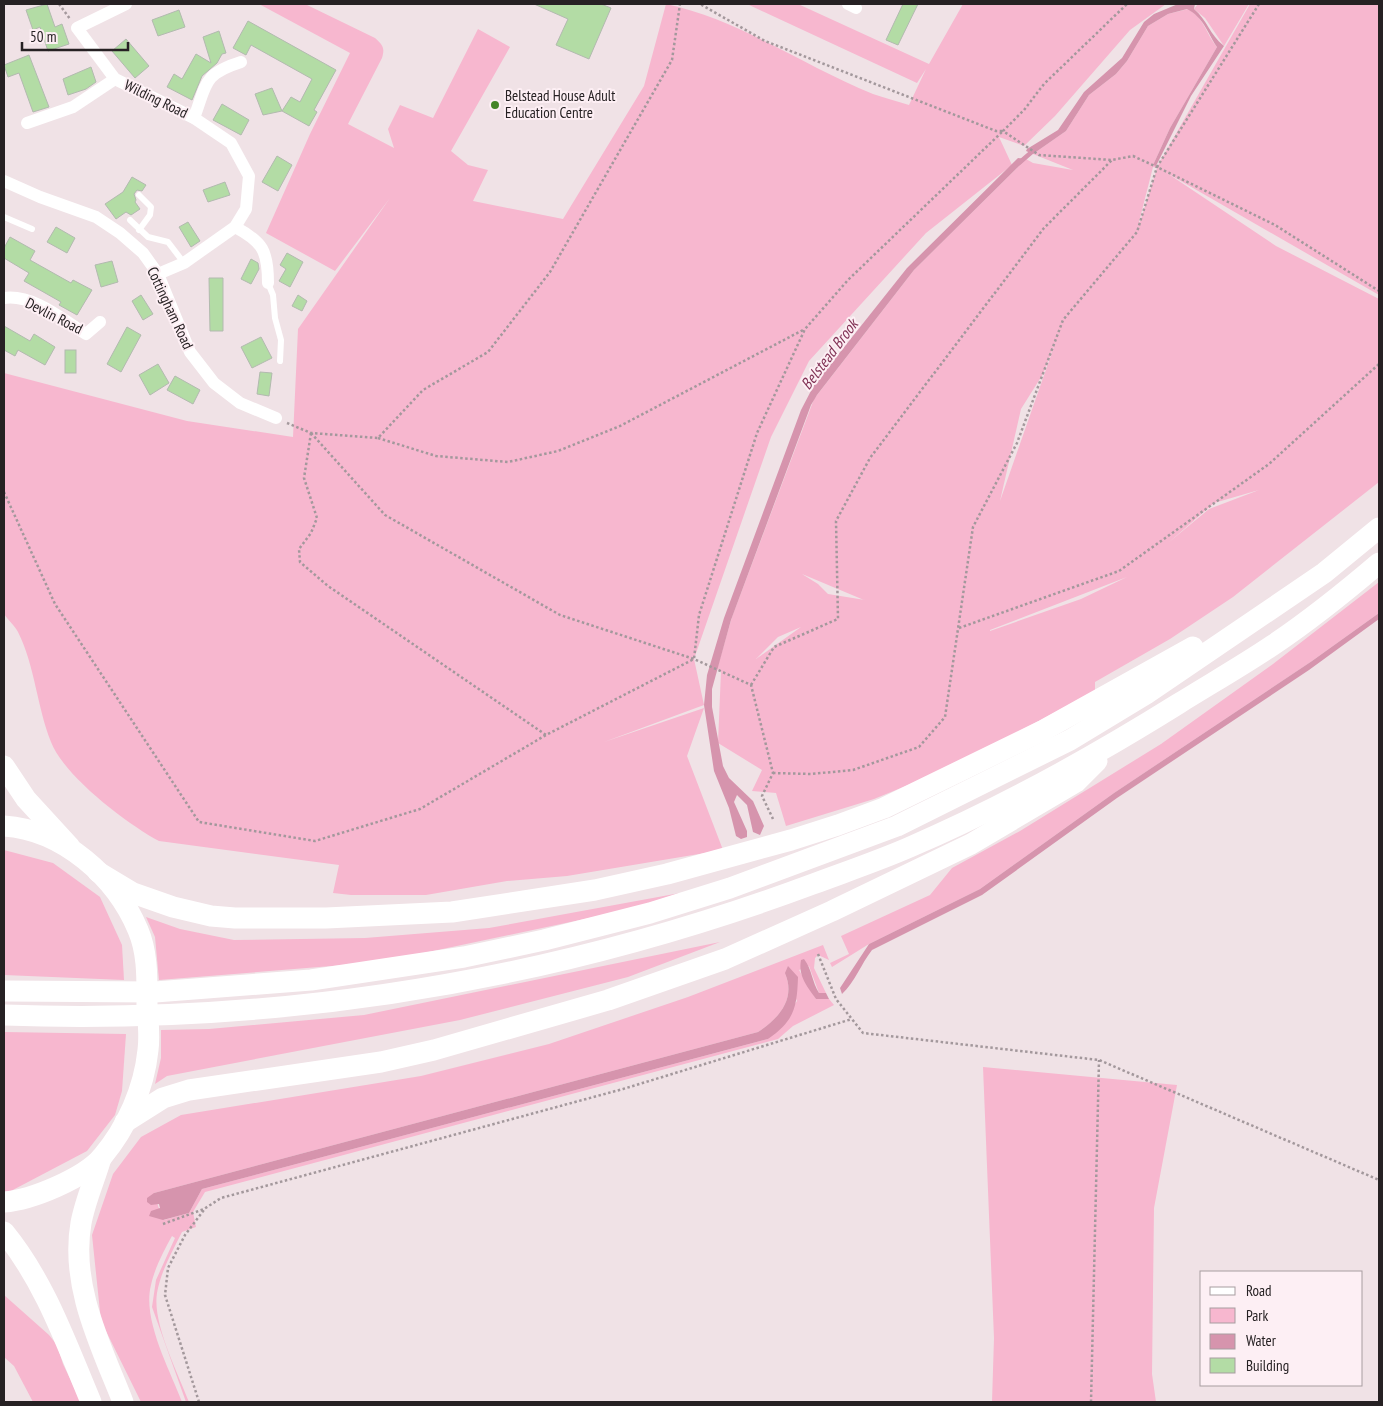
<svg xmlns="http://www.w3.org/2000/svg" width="1383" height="1406" viewBox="0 0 1383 1406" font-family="'PT Sans Narrow',sans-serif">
<rect width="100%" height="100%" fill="#f0e2e6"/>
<!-- green -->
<g fill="#f7b7cf" fill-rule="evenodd">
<path d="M259,4H305L375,38C383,45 385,48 382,58L348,124L394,148L388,129L400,105L433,118L478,29L510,47L451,151L468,165L488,170L473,201L563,219L644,86L666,4C741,20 803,66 873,94C884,98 897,101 909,105L926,69L917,83L747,4H798L929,64L963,4H1166L1130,30L1055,116L1024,146L999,137L1012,165L926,233L809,361L771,437L694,659L704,705L604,742L704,708L687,756L723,850L567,876L507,881L426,895H351L333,893L339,865L159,841C127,824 64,776 51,742C37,707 35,666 18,632C15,626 8,620 4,614V373L187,421L293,437L298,329L390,198L335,271L266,233L310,134L350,53Z"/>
<polygon points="1198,4 1249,4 1224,46 1205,18 1194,9"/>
<path d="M1250,4H1379V295L1167,173L1276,246L1379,299V482L1233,597L1170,639L1095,682V691L952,767L874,799L786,826L776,793L752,791L762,770L718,743L721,671L717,669L732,617L814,399L914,270L1026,159L1033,163L1073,170L1033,154L1066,131L1089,95L1116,74L1127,61L1148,26L1168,14L1188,9C1205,19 1205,32 1217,47L1170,128L1154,163L1157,167ZM1153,167L1157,168L1140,222H1139ZM1056,341L1000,501L1021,409L1043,374ZM1259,490L1209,509L1168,543L1214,503ZM802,574L864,600H865L828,594L818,584ZM1127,577L1081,599L990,631V630ZM801,627L756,659L778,637Z"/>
<polygon points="1379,582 1379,613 1312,661 1114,793 980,889 869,944 832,967 830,963 849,954 841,936 930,895 952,868 1020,831 1161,744 1273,664"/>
<polygon points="4,850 53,863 100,897 122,945 124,980 4,975"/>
<polygon points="680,893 627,910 381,962 159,980 155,937 146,917 180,929 234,940 365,938 489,928"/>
<polygon points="720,942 628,977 460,1020 167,1076 155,1084 161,1058 161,1030 209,1029 364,1015"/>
<path d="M823,945L829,960L818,955L815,958L814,968L826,993H819L809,966L799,970L816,999H829L834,1005L793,1026L778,1039L205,1192L193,1212L196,1227L182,1232C172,1252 161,1271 157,1293C152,1323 178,1373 189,1402H186L152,1307L156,1280L175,1238L172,1236C164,1250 154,1270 151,1285C142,1320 170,1370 182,1402H141L101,1321L92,1235L113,1174L141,1137L181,1115L421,1076L549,1044L688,997ZM785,973L797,1001L768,1039L202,1189L189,1213L164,1220L162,1218L154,1193L758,1032C779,1018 796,999 785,973Z"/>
<polygon points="4,1032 126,1034 122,1091 115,1115 87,1151 9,1192 4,1193"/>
<polygon points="983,1067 1177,1085 1154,1208 1152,1374 1156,1402 992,1402 994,1338"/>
<polygon points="4,1295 49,1335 57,1345 63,1364 81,1402 33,1402 14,1366 4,1357"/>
</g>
<!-- water -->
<g fill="#d694ad">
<path d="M1178,4H1195L1194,9C1208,21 1209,34 1224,46L1191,96L1156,166L1153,165L1154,163L1170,128L1217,47C1207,32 1204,18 1187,9L1168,14L1148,26L1127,61L1116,74L1089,95L1066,131L1033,154L1026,151L1027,149L1058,130L1084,92L1122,58L1144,22L1154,14Z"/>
<polygon points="1018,158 1026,159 914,270 817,395 811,405 731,620 712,689 712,707 723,766 729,778 753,801 764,826 760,835 753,832 747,805 737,795 734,802 747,831 747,837 741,839 736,836 729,808 714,771 704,705 707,675 724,618 801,410 814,385 907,268"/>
<path d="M1379,613V619L1309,670L1117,798L982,895L872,950C861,964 855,982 842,994L840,988L869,944L980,889L1114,793L1312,661Z"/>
<path d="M804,959C812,969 812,982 819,993H826L829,999H816C807,986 798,976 801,960Z"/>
<path d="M788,966L798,977C797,1008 794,1021 768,1039L202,1189L189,1213L163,1220L149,1216L151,1211L160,1208L159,1204L151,1205L147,1202V1198L154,1193L758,1032C779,1018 796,999 785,973Z"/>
</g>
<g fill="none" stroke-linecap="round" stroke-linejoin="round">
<!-- stream -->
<polyline stroke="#d694ad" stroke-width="4.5" points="1019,163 1034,150"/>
</g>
<!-- building -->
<g fill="#b3dca5" stroke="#b2baaf">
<polygon points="47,4 55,27 62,24 69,44 48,51 40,27 33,30 26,10"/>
<polygon points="534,4 601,4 611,8 589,59 556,45 568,19"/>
<polygon points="903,4 918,4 898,45 886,40"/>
<polygon points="179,10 185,27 158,36 152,20"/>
<polygon points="248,21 336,70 314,110 317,112 309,126 282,111 291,97 300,102 312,79 251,45 246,55 233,48"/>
<polygon points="219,31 226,53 222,54 217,63 202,76 192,100 167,87 174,74 182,79 196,54 211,63 203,37"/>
<polygon points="126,39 149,66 135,78 112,51"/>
<polygon points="29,55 49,107 33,112 19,73 8,77 4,65"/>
<polygon points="91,67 96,82 86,89 68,95 63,79"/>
<polygon points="272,88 282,111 263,115 255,94"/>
<polygon points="222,104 249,120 241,135 213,120"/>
<polygon points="277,156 292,165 278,191 262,182"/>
<polygon points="132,177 146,185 142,191 137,190 134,194 136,200 135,202 140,209 131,215 126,212 116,219 105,204 123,192"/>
<polygon points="225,182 230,195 208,202 203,190"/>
<polygon points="188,222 200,241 191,247 179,227"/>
<polygon points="56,227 75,238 67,253 47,242"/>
<polygon points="10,237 35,251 30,260 71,283 73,280 92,290 77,315 59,305 61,302 24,281 29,273 4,258 4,248"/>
<polygon points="287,253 303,262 290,287 279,281 286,269 280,265"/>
<polygon points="251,259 258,263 259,269 251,284 241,279"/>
<polygon points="112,261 118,282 101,287 95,265"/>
<polygon points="209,278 223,278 223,331 210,331"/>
<polygon points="141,295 153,314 143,320 132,301"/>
<polygon points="298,295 307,301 302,311 292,306"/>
<polygon points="4,326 30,341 34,334 55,347 45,365 18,350 15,356 4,350"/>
<polygon points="127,327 141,335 121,372 107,364"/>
<polygon points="261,337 272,358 252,368 241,347"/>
<rect x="65" y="350" width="11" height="23"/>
<polygon points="158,364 169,383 150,395 139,375"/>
<polygon points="260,372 272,373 269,396 257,394"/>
<polygon points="175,376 200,390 193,404 167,390"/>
</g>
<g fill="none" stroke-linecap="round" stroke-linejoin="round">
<!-- path -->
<g stroke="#a3989c" stroke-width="2.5" stroke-dasharray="2.5 2.5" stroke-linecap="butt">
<polyline points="59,4 70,19"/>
<polyline points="1259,4 1157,167 1275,225 1379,291"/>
<polyline points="287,423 311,433 378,438 423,390 488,352 550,272 672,60 680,4"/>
<polyline points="311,433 385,515 560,615 694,659 751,685 773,773 762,796 773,819"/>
<polyline points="311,433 304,478 317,518 311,533 299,549 300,562 328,586 546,735"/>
<polyline points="378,438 436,456 508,462 558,451 620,426 803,330"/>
<polyline points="4,492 55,604 199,822 315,841 420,809 546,735 694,659 699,615 757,433 805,329 848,280 1003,131 996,131 765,41 700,4"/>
<polyline points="959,628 1119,571 1269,464 1379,364"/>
<polyline points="751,685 774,647 838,619 836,521 870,458 1044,228 1112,160"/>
<polyline points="773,773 811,774 853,770 919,747 945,717 973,527 1017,443 1063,320 1137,232 1157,167 1133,156 1112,160 1039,155 1003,131 1024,110 1044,84 1127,4"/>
<polyline points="818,954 836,999 863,1033 1099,1060 1379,1180"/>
<polyline points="163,1224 204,1209 221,1198 623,1089 852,1019"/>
<polyline points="199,1402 165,1295 168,1268 185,1235 204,1210"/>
<polyline points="1091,1402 1099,1060"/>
</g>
<!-- service -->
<g stroke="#fff" stroke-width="6">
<polyline points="139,195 151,207 150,215 139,230"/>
<polyline points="4,217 32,229"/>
<polyline points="130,220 148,237 168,242 184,263"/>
<polyline points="268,283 273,295 275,318 281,340 280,361"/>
</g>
<!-- minor -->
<g stroke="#fff" stroke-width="12">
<polyline points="126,4 77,28 115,79 194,118 231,143 249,176 246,209 235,227 184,263 158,274"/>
<polyline points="848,4 856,8"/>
<path d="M194,118C207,83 203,74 241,62"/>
<polyline points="27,123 73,107 115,79"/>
<polyline points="4,181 40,197 96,217 120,233 143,253 158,274 190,352 214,383 240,403 276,418"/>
<path d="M235,227C263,242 268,251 268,283"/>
<path d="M4,298C33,294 62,319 86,334L100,322"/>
</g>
<!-- primary -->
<polyline stroke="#fff" stroke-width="21" points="4,766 26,799 70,847"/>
<!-- trunk -->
<g stroke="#fff" stroke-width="21">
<path d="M4,826C63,830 116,877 138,930C148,953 147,980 147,1005C148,1020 150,1036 148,1050C144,1089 127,1127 102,1157C84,1178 32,1200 4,1202"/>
<polyline points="98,872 133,893 173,907 211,916 235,918 326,918 452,912 595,890 667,874 791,840 838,825 884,808 1044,730 1193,647"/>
<polyline points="4,991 155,992 311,980 464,957 544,940 650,913 730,888 897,826 1070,740 1146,694 1324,573 1379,528"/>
<path d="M4,1015C281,1025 552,981 813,884C845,872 878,861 910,847C1003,807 1093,757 1178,704C1210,684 1242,666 1273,645C1310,620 1345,592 1379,563"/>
<polyline points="125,1122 163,1098 189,1090 381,1062 434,1050 608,1000 725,959 832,911 971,844 1076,782 1097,761"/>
<path d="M101,1158C95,1179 85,1201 81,1223C70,1286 101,1346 123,1402"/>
<path d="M4,1232C45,1282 66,1343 91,1402"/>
</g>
</g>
<!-- markers -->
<circle fill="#448527" stroke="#fdeff4" stroke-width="2" cx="495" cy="105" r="5"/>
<g text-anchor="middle" stroke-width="4" stroke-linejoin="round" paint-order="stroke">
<!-- poi labels -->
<g font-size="15" fill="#262123" stroke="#fdeff4" text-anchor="start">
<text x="505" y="101">Belstead House Adult<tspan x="505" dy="17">Education Centre</tspan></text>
</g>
<!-- street labels -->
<g font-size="15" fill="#262123" stroke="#fdeff4">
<text transform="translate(156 99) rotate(26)" y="5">Wilding Road</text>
<text transform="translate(170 308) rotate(65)" y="5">Cottingham Road</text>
<text transform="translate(54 316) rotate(27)" y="5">Devlin Road</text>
</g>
<!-- water labels -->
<g font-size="16" font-style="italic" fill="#823356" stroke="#fdeff4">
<text transform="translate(829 354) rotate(-53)" y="6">Belstead Brook</text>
</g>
</g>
<!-- border -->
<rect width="1383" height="1406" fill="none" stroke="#262123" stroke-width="10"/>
<!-- legend -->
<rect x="1200" y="1271" width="162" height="115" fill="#fdeff4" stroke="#a79da0"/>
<rect x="1210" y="1287" width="25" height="8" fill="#ffffff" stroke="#a79da0"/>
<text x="1246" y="1296" font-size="15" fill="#262123">Road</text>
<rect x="1210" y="1308" width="25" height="15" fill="#f7b7cf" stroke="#a79da0"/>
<text x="1246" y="1321" font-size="15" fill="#262123">Park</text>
<rect x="1210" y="1334" width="25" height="15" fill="#d694ad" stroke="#a79da0"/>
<text x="1246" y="1346" font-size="15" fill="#262123">Water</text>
<rect x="1210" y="1358" width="25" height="15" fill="#b3dca5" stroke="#a79da0"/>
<text x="1246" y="1371" font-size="15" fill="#262123">Building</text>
<!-- scale -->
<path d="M22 42v8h106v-8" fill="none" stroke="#262123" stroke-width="2.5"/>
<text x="30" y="42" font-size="15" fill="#262123" stroke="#fdeff4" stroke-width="4" paint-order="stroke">50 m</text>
</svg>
